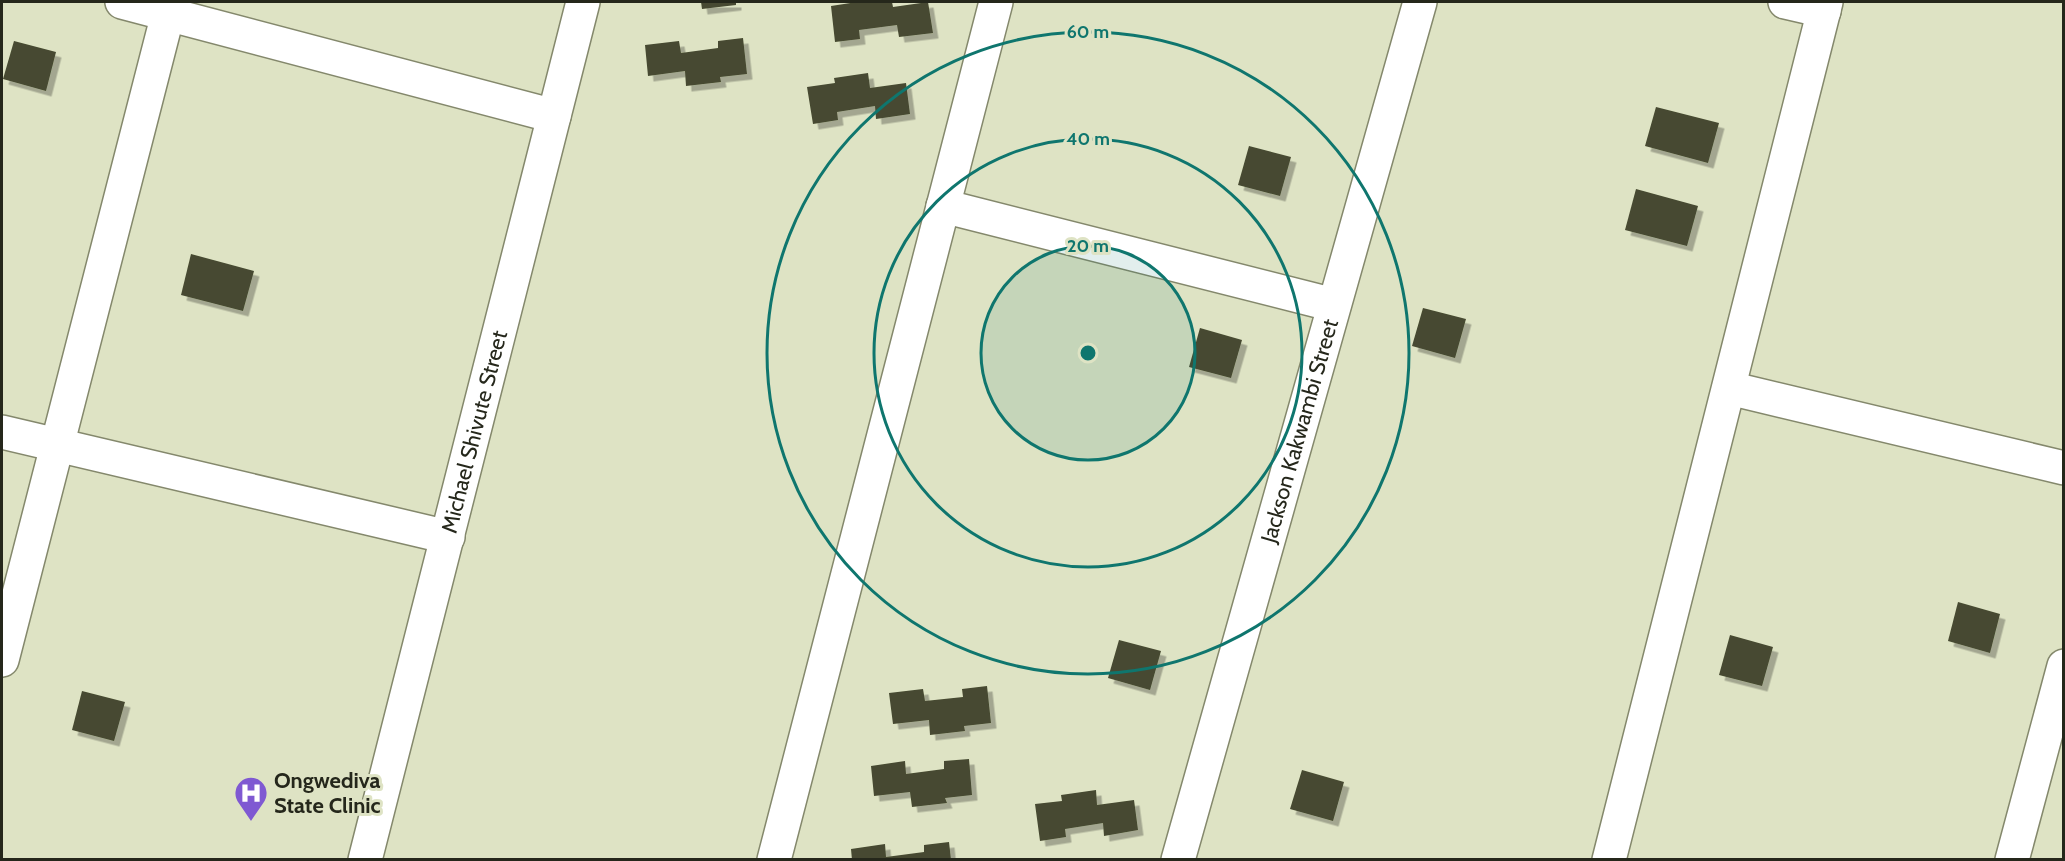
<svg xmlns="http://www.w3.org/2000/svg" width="2065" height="861" viewBox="0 0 2065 861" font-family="Cabin,sans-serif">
<defs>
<filter id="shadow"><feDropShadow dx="5.5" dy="5.5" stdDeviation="0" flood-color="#0004"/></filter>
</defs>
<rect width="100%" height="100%" fill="#dee3c4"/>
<!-- building -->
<g fill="#464a30" filter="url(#shadow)">
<polygon points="701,2 736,2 736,5 702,9"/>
<polygon points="857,2 892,2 893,7 928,2 933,33 899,37 897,25 859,30 860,39 835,42 831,6"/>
<polygon points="743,38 747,74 720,77 721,82 686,86 685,71 648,76 645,45 679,41 681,53 718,48 718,41"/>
<polygon points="14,41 56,52 46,91 3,79"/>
<polygon points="868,73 870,88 906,83 910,114 876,119 875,106 837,112 838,120 813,124 807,87 835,83 834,78"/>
<polygon points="1656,107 1719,123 1708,163 1645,146"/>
<polygon points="1249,146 1291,157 1280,196 1238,185"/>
<polygon points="1636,189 1698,206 1687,246 1625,230"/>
<polygon points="191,254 254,271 243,311 181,295"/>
<polygon points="1423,308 1466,319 1455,358 1412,346"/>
<polygon points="1200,328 1242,340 1231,378 1189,367"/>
<polygon points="1958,602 2000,614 1990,653 1948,641"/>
<polygon points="1730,635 1773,647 1762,686 1719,675"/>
<polygon points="1119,640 1161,651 1150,690 1108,678"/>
<polygon points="987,686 991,723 964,726 965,731 930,735 929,720 893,724 889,693 923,689 925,701 963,697 962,689"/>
<polygon points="82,691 125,702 114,741 72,730"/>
<polygon points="969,759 972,795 945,798 947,803 912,807 910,792 874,796 871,766 905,761 906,774 944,769 944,761"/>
<polygon points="1302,770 1344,782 1333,821 1290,809"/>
<polygon points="1096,790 1097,805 1134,800 1138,830 1104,836 1103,823 1065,829 1066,837 1040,841 1035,804 1062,801 1061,795"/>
<polygon points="949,842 951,860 852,860 851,849 885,844 886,857 924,852 924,845"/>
</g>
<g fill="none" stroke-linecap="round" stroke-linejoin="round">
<defs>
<g id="minor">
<polyline points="122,2 554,116"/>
<polyline points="1785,2 1824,11"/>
<polyline points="943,206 1334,305"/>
<polyline points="1729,388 2064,468"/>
<polyline points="2,432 448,537"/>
<polyline points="2,660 171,2"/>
<path id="s1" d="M365,860L583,2"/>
<polyline points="774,860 996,2"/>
<path id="s2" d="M1178,860L1420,2"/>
<polyline points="1609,860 1826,2"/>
<polyline points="2012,860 2064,666"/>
</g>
</defs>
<!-- minor casing -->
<use href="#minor" stroke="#84886c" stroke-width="36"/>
<!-- minor -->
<use href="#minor" stroke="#fff" stroke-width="33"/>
</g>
<!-- distance rings -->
<circle cx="1088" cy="353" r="107" fill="#0f766e" fill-opacity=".12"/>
<g fill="none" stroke="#0f766e" stroke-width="3">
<circle cx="1088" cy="353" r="107"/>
<circle cx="1088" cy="353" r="214"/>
<circle cx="1088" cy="353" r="321"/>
</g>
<!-- icons -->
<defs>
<symbol id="hospital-pin" viewBox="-11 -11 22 30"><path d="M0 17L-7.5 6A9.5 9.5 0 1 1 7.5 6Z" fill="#7f59d2" stroke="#dee3c4"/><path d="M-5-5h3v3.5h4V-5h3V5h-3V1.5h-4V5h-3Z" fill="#fff"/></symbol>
</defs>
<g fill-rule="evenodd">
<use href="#hospital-pin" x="232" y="774" width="38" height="52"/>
</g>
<g text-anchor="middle" stroke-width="6" stroke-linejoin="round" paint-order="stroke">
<!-- street labels -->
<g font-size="22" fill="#25271b" stroke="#dee3c4">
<text dy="8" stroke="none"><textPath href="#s2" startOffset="446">Jackson Kakwambi Street</textPath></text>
<text dy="8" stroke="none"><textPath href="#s1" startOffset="442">Michael Shivute Street</textPath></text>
</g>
<!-- poi labels -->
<g font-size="22" font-weight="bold" fill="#25271b" stroke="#dee3c4" text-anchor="start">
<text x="274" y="788">Ongwediva<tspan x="274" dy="25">State Clinic</tspan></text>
</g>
</g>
<circle cx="1088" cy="353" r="9" fill="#0f766e" stroke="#dee3c4" stroke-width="3"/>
<g font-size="18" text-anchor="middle" font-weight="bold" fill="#0f766e" stroke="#dee3c4" stroke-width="6" stroke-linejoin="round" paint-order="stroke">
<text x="1088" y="38">60 m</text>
<text x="1088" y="145">40 m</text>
<text x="1088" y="252">20 m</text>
</g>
<!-- border -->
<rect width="2065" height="861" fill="none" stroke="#25271b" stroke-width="6"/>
</svg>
